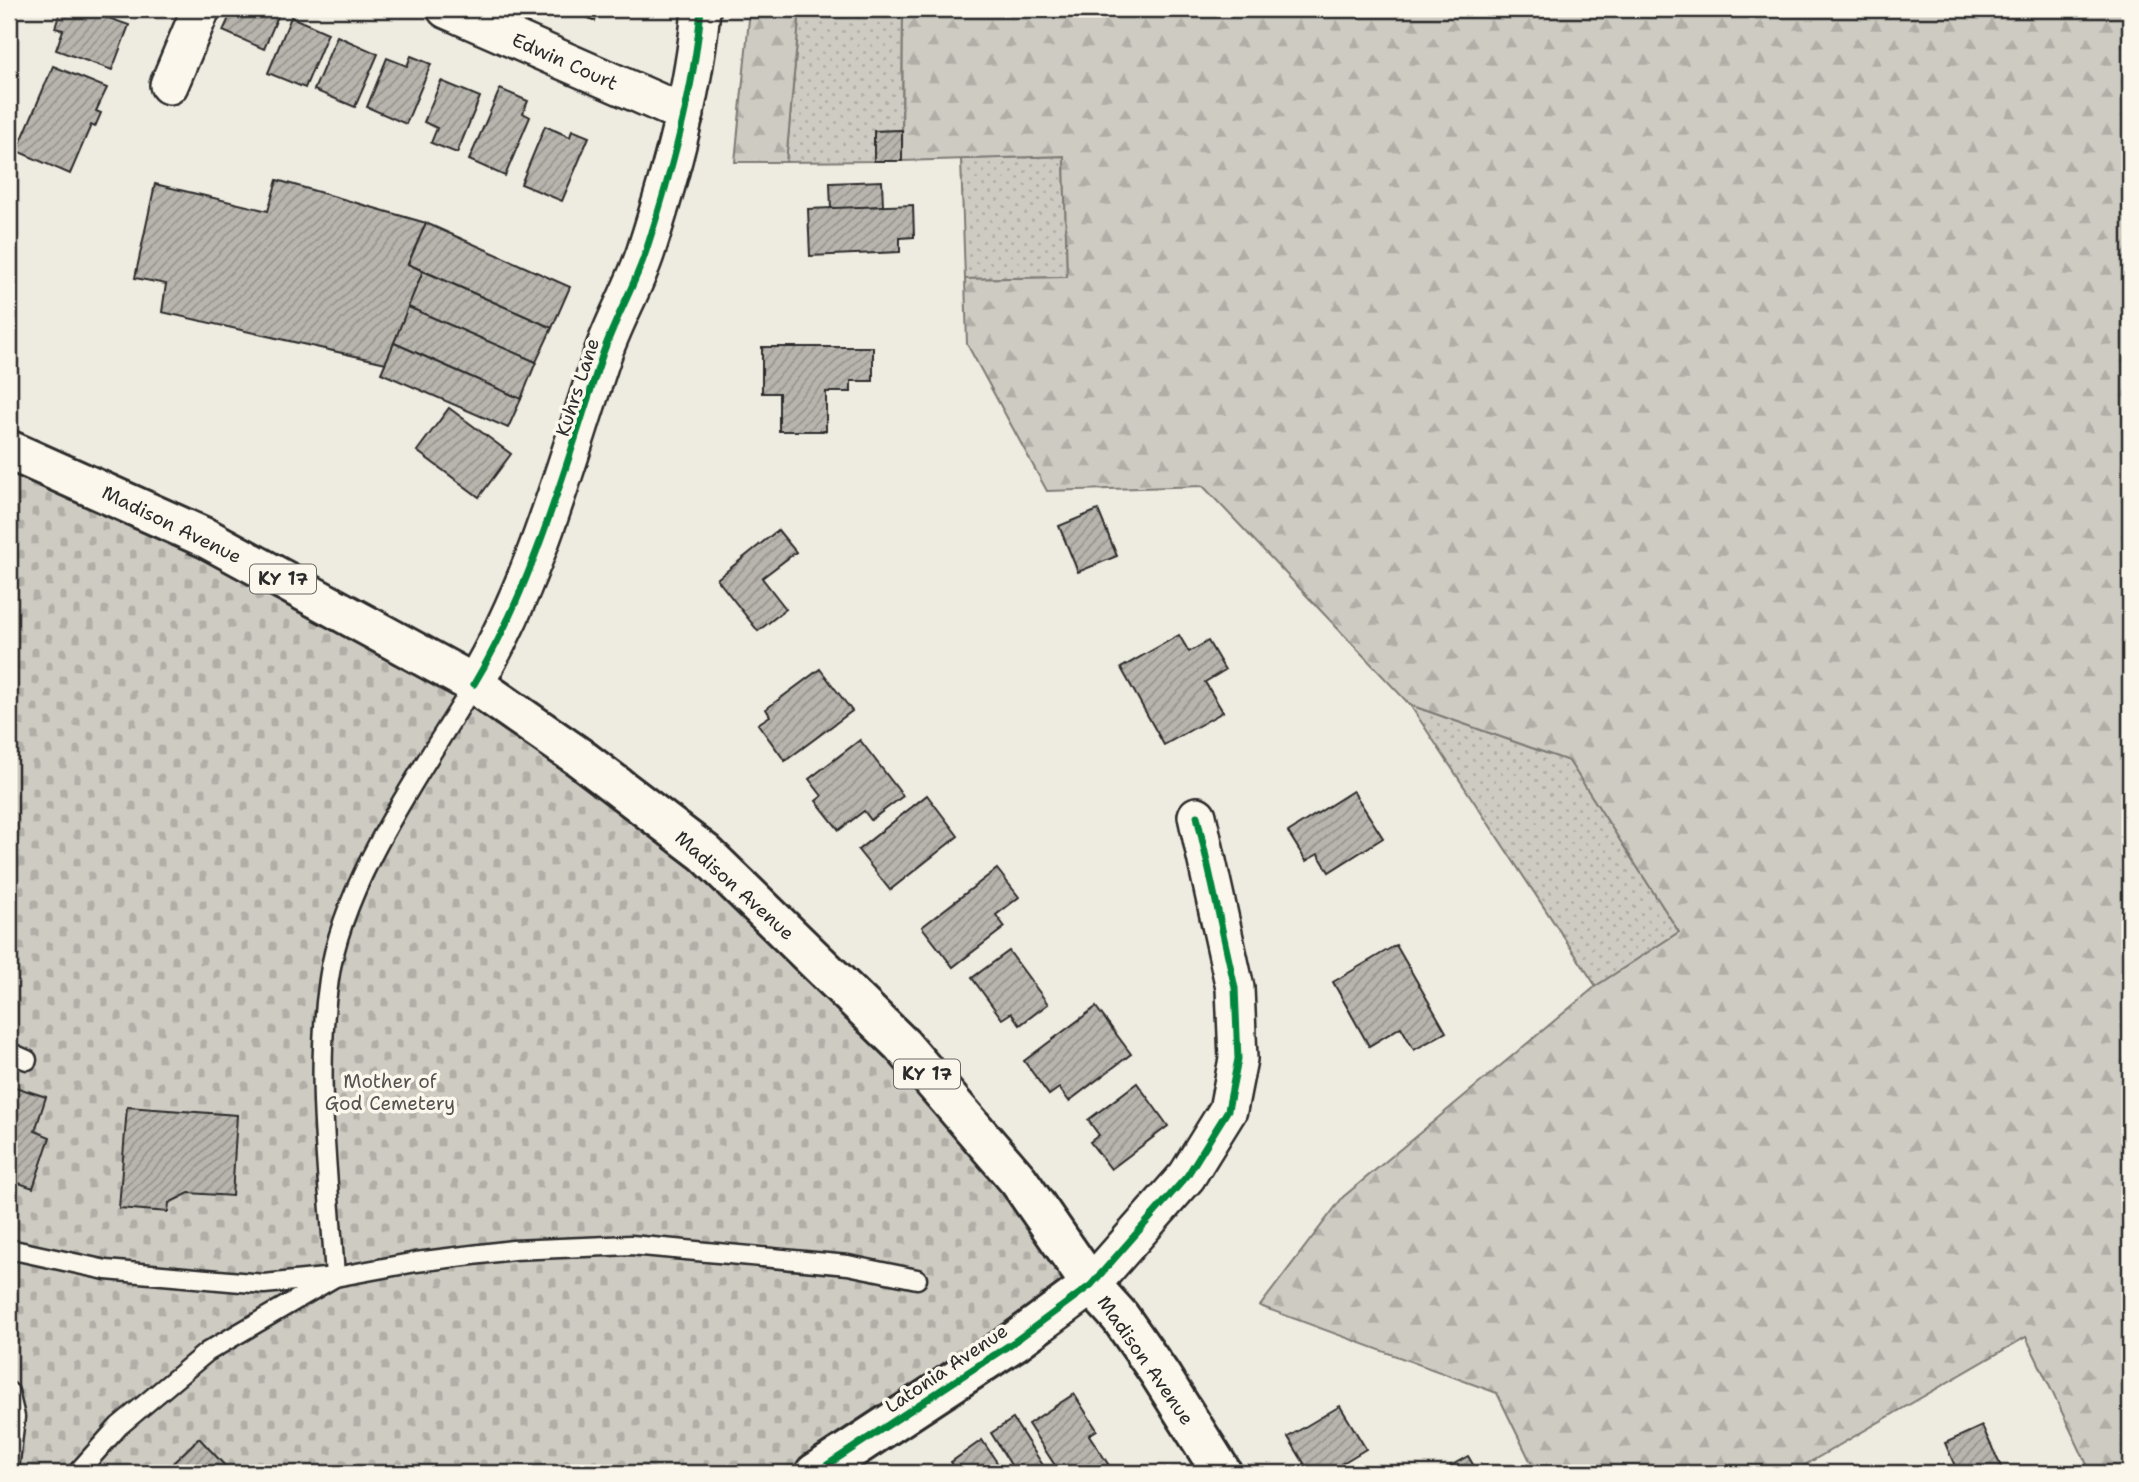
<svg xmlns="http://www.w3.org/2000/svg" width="2139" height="1482" viewBox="0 0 2139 1482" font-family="'Shantell Sans',sans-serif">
<defs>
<pattern id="grass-dots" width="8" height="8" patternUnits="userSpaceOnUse" patternTransform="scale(1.75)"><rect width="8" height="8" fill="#cecbc2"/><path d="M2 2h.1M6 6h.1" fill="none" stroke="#b1aea7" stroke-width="1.8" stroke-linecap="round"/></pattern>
<pattern id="forest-firs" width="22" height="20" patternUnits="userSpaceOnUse" patternTransform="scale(1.75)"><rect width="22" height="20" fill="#cecbc2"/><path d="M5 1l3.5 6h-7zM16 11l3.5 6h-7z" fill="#b1aea7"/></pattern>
<pattern id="cemetery-stones" width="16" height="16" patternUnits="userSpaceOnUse" patternTransform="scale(1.75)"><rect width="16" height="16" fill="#cecbc2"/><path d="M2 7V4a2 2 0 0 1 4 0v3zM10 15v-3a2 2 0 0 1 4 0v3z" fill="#b1aea7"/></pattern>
<pattern id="building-hatch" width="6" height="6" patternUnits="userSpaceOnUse" patternTransform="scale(1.75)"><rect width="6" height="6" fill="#b8b5ae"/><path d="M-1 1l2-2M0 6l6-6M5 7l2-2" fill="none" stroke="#96938e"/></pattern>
</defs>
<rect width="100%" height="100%" fill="#eeebe0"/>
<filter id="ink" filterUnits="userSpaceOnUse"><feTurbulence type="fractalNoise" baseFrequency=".0143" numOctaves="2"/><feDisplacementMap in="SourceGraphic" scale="14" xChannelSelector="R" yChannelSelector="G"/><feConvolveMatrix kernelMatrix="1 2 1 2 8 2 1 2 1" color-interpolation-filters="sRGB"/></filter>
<g filter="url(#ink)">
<!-- grass -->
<g fill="url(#grass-dots)" stroke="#7c7b76" stroke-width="2">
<polygon points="800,9 903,9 902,130 874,131 874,161 786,162"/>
<polygon points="1064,156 1067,277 965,279 961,159"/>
<polygon points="1410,705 1569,761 1679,932 1596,986"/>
</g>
<!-- forest -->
<g fill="url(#forest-firs)" stroke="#7c7b76" stroke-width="2">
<polygon points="750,9 800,9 786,162 735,162"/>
<polygon points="903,9 2130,9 2130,1473 2091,1473 2026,1337 1791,1473 1536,1473 1497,1393 1260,1306 1343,1197 1596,986 1679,932 1569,761 1410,705 1203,486 1047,491 967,344 965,279 1067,277 1064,156 902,161"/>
</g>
<!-- cemetery -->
<polygon fill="url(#cemetery-stones)" stroke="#7c7b76" stroke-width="2" points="9,450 358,619 705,853 1091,1285 815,1473 9,1473"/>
<!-- building -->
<g fill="url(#building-hatch)" stroke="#2b2b2b" stroke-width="2">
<polygon points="61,9 83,9 129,25 112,70 56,50 63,30 55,28"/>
<polygon points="233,9 281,9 264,49 223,31"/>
<polygon points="579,9 600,9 595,21 577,13"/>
<polygon points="291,17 328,33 305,88 268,73"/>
<polygon points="337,36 378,54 355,107 314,90"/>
<polygon points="411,56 431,64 406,124 367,107 387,58 407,66"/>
<polygon points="53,66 107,88 96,111 101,113 95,127 91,125 70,174 17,151"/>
<polygon points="441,81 480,97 457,153 431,143 437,128 424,122"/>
<polygon points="500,89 528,101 523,113 530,117 505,176 469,160"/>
<polygon points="545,126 570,137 572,130 589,137 562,201 521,184"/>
<polygon points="902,130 902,161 874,161 874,131"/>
<polygon points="277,180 426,223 408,264 423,271 386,363 162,312 166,284 135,278 155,184 268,211"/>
<polygon points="882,181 883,206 831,209 830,183"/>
<polygon points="913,205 914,237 900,238 900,252 810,256 808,209"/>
<polygon points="426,223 570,287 552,328 408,264"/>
<polygon points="423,271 552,328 536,362 408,307"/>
<polygon points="408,307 536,362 521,399 394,343"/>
<polygon points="394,343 521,399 508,428 381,373"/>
<polygon points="762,347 873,347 873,381 851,381 851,392 826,392 826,431 779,431 779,393 762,393"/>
<polygon points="449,408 511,454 479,497 417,451"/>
<polygon points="1098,510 1117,556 1078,572 1059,526"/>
<polygon points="778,530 796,552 762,578 786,609 758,631 717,579"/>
<polygon points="1179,635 1189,652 1208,641 1225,670 1205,682 1223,712 1164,745 1121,668"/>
<polygon points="820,669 852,711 785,761 758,724 770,716 766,709"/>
<polygon points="860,740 903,796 871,820 864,811 839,830 816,801 822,796 809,779"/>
<polygon points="1353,791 1383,838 1329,872 1318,854 1306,861 1288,832"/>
<polygon points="927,795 958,836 890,890 858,850"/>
<polygon points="997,869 1019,897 996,915 1005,927 953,967 922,927"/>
<polygon points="1396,945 1446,1032 1414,1050 1401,1027 1369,1046 1333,982"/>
<polygon points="1009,951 1048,1004 1020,1025 1011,1013 1002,1019 972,978"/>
<polygon points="1096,1007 1131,1054 1069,1101 1059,1088 1049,1095 1024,1061"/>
<polygon points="1137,1083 1168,1126 1111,1169 1090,1142 1099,1135 1088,1120"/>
<polygon points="9,1085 46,1097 35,1131 50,1137 33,1188 13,1181 9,1193"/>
<polygon points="127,1107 237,1115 232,1196 189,1193 169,1203 168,1212 119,1208"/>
<polygon points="1074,1394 1097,1430 1089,1435 1114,1473 1060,1473 1028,1424"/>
<polygon points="1340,1406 1366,1449 1326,1473 1310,1473 1288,1437"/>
<polygon points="1013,1419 1048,1473 1016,1473 991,1433"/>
<polygon points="1982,1426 2004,1473 1958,1473 1945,1443"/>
<polygon points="199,1438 228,1469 223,1473 182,1473 173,1463"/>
<polygon points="982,1440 1004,1473 958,1473 951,1462"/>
<polygon points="1468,1456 1478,1473 1438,1473"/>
</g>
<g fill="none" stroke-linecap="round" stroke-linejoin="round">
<defs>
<g id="lane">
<polyline points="9,1052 27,1060"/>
<polyline points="9,1249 106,1270 264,1284 335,1277 416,1262 513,1250 631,1245 848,1265 917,1279"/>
<polyline points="9,1392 15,1417 9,1470"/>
<path d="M77,1473L119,1426L207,1352L335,1277C329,1179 314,1077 329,979C343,879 423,770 474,684"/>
</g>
<g id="street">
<polyline points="446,9 685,114"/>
<polyline points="169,85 201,9"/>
<path d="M474,684C534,584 564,469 601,359C613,322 634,288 646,251C671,173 694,91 701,9"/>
<polyline points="1091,1285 1187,1176 1228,1110 1238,1059 1235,988 1197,816"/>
</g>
<polyline id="secondary" points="815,1473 1014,1342 1091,1285"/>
<polyline id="primary" points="9,450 208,539 474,684 579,757 705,853 902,1045 1019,1181 1091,1285 1120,1317 1159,1373 1222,1473"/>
</defs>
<!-- lane casing -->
<use href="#lane" stroke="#2b2b2b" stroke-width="23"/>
<!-- street casing -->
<use href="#street" stroke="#2b2b2b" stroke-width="42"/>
<!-- secondary casing -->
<use href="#secondary" stroke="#2b2b2b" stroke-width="44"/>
<!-- primary casing -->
<use href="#primary" stroke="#2b2b2b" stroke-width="44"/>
<!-- lane -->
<use href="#lane" stroke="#fbf7ec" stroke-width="18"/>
<!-- street -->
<use href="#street" stroke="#fbf7ec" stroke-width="37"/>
<!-- secondary -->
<use href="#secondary" stroke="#fbf7ec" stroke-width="38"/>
<!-- primary -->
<use href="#primary" stroke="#fbf7ec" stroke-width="38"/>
<defs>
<g id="cycleway">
<path d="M474,684C534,584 564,469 601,359C613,322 634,288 646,251C671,173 694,91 701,9"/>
<polyline points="815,1473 1014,1342 1091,1285 1187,1176 1228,1110 1238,1059 1235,988 1197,816"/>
</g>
</defs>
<!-- cycleway casing -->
<use href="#cycleway" stroke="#fbf7ec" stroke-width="11"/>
<!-- cycleway -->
<use href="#cycleway" stroke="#00873e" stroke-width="7"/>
</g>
</g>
<g text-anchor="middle" stroke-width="7" stroke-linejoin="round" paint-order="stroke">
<!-- shield labels -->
<g fill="#fbf7ec" stroke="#696865" stroke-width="2">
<rect x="250" y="564.5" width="66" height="29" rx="5"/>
<rect x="894" y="1059.5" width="66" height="29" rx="5"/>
</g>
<g font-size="18" font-weight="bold" fill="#2b2b2b">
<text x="283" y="585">KY 17</text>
<text x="927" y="1080">KY 17</text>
</g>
<!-- street labels -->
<g font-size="19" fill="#2b2b2b" stroke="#fbf7ec">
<text transform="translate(565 61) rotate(24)" y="7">Edwin Court</text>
<text transform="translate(577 387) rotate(-72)" y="7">Kuhrs Lane</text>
<text transform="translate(172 524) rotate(26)" y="7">Madison Avenue</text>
<text transform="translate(735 885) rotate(42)" y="7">Madison Avenue</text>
<text transform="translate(1146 1360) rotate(55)" y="7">Madison Avenue</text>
<text transform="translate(946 1368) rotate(-34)" y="7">Latonia Avenue</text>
</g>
<!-- park labels -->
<g font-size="19" fill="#545351" stroke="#fbf7ec">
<text x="390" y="1088">Mother of<tspan x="390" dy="22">God Cemetery</tspan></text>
</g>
</g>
<!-- margin -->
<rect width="2139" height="1482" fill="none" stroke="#fbf7ec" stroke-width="35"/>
<rect x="18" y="18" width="2104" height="1447" fill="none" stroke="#2b2b2b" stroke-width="2.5" filter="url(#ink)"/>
</svg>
